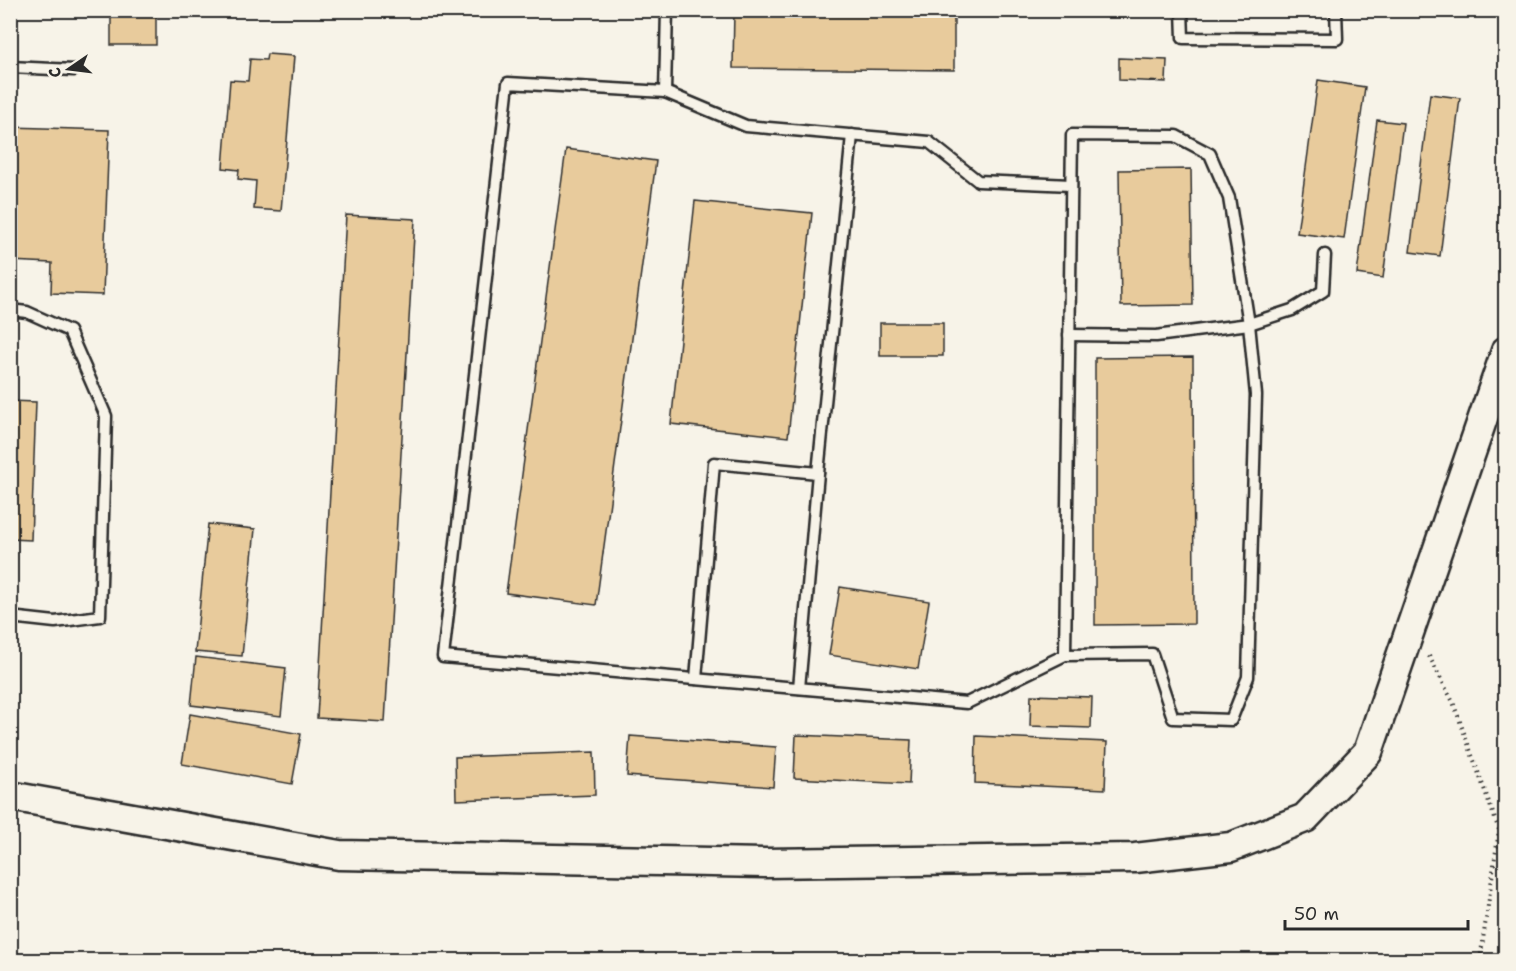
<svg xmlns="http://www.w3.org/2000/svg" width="1516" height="971" viewBox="0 0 1516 971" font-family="'Shantell Sans',sans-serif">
<rect width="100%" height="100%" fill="#f7f3e8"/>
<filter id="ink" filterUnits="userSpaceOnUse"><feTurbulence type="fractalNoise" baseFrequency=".0167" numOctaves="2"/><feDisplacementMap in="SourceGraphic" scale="12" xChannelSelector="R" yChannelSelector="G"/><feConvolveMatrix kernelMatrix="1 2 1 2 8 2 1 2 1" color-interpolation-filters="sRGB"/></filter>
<g filter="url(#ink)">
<!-- building -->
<g fill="#e8cb9c" stroke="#2b2b2b" stroke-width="1.5">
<rect x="111" y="10" width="45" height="35"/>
<polygon points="734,10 954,10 954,70 733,68"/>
<polygon points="267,54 294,56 281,211 254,209 256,181 238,179 239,170 223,168 230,80 248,81 250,59 266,60"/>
<polygon points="1119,58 1167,60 1166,82 1119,80"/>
<polygon points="1318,80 1365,87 1344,239 1297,233"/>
<polygon points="1430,94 1460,98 1440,256 1410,252"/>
<polygon points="1377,120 1403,123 1383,278 1357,274"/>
<polygon points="10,127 109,130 103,295 51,293 52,263 10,261"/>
<polygon points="566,149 656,161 596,605 506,593"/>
<polygon points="1191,169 1193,305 1121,306 1119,170"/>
<polygon points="695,201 812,213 788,437 671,424"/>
<polygon points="346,215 415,219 385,722 317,718"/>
<rect x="880" y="323" width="63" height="33"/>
<polygon points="1193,357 1194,624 1095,625 1095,358"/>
<polygon points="10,401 36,402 31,540 10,539"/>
<polygon points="208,524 255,529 242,656 195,652"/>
<polygon points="840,587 929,601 918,669 829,655"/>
<polygon points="196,657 286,668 281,716 191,705"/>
<polygon points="1031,695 1092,697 1091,728 1030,726"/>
<polygon points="190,714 301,734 292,784 182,764"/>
<polygon points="796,735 911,740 909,784 794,778"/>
<polygon points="630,736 776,747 773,787 627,776"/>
<polygon points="976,736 1107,742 1105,789 975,783"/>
<polygon points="594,752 595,795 456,800 455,757"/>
</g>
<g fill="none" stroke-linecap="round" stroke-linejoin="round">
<defs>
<g id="lane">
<polyline points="667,10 665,92 508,83 443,657 967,703 1065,655 1152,654 1173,718 1231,720 1248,677 1256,395 1249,324 1229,198 1210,154 1176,136 1072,135 1065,655"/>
<polyline points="1182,10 1183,38 1337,39 1336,10"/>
<polyline points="10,67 74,70"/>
<polyline points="665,92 746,126 929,142 978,181 1071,185"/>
<polyline points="10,310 27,312 69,331 106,416 100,616 55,622 10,617"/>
<polyline points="1069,335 1156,336 1249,324 1292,310 1323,291 1325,255"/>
<polyline points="696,679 714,463 818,473"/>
<polyline points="799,688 818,473 852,135"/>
</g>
<polyline id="secondary" points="10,796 339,855 765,863 1135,858 1231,847 1305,818 1368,752 1506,351"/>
</defs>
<!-- lane casing -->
<use href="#lane" stroke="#2b2b2b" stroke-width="15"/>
<!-- secondary casing -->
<use href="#secondary" stroke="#2b2b2b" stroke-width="33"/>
<!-- path -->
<polyline stroke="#2b2b2b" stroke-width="4" stroke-dasharray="1.5 4.5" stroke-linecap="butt" points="1429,656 1453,702 1499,830 1480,960"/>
<!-- lane -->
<use href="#lane" stroke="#f7f3e8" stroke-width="10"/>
<!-- secondary -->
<use href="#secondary" stroke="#f7f3e8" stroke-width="28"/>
</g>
</g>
<!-- margin -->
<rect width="1516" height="971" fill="none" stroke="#f7f3e8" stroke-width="36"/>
<rect x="18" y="18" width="1480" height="935" fill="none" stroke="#2b2b2b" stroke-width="2" filter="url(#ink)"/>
<!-- north arrow -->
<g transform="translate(69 69) rotate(256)" stroke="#f7f3e8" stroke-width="4.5" paint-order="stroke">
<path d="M0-4.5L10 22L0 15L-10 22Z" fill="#2b2b2b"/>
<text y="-9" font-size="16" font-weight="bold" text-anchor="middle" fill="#2b2b2b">С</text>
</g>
<!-- scale -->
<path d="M1285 920v9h183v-9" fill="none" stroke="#2b2b2b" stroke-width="3"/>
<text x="1294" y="920" font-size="18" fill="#2b2b2b" stroke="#f7f3e8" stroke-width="4.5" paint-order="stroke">50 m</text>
</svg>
